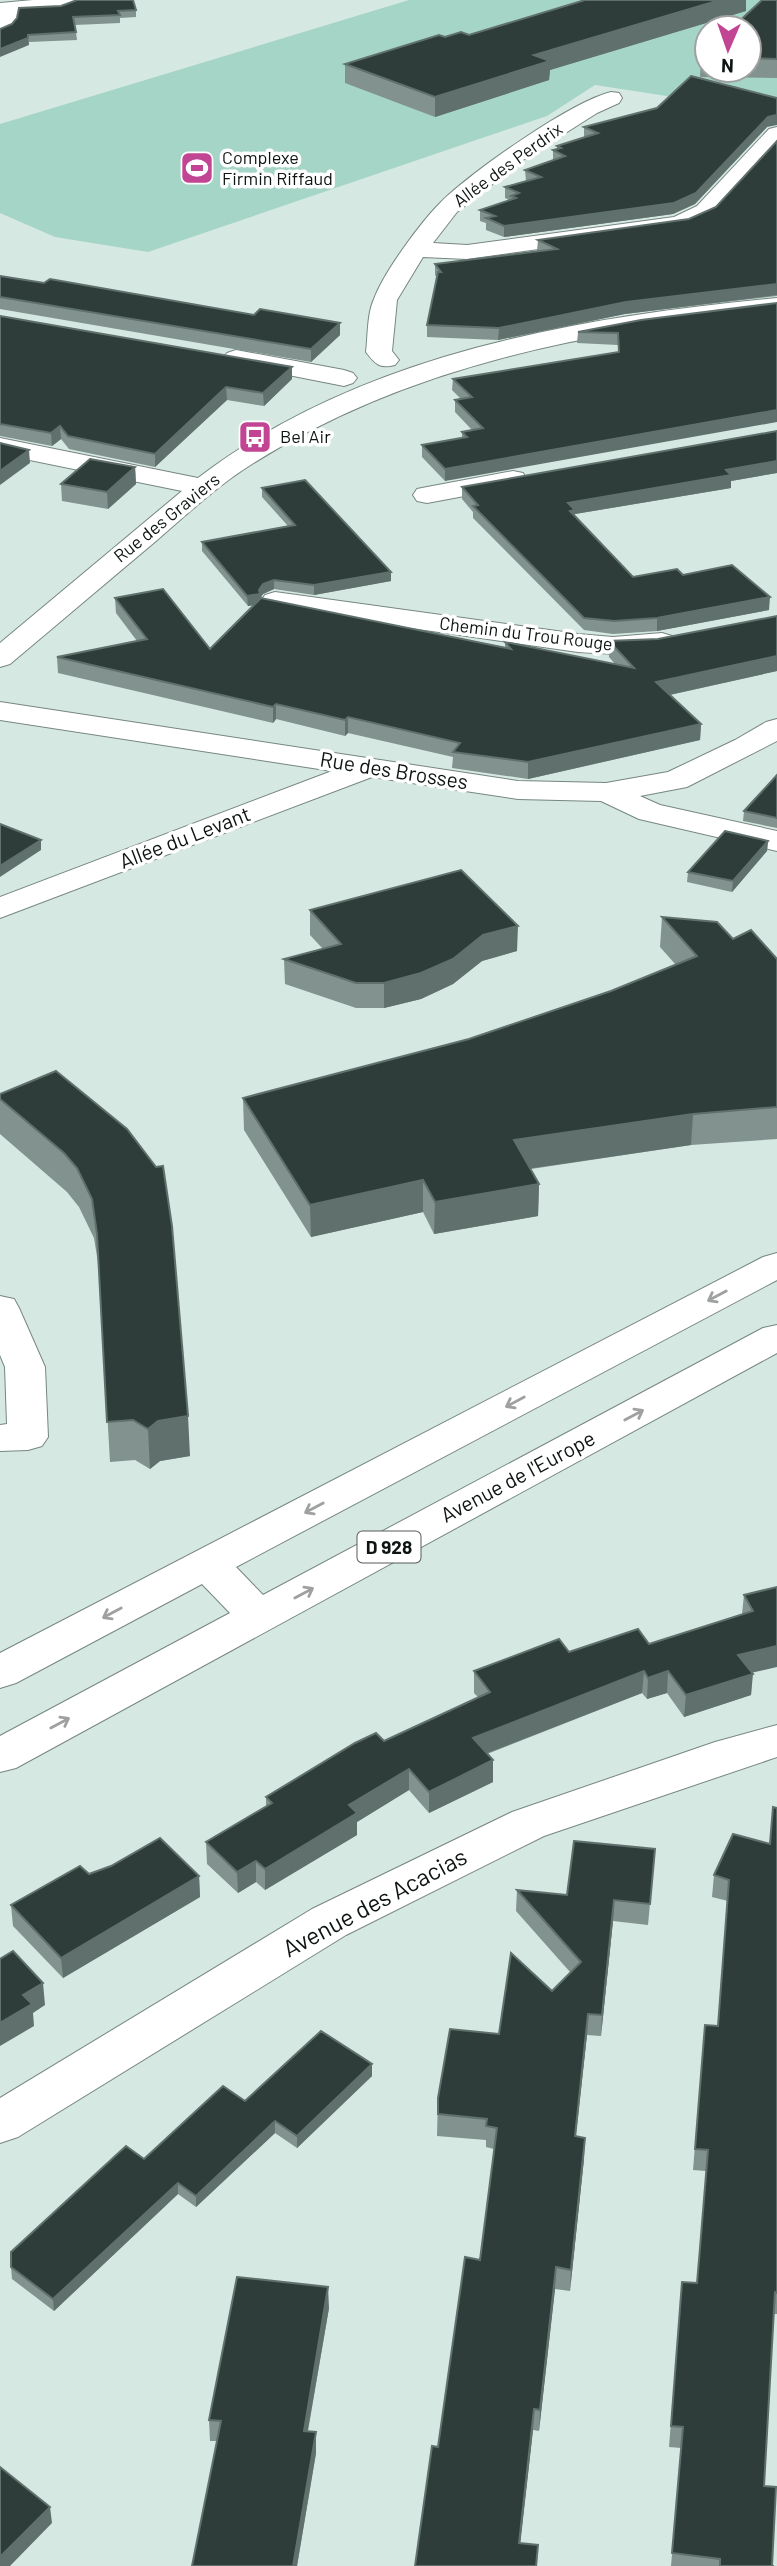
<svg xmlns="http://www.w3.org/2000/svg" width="777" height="2566" viewBox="0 0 777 2566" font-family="Barlow,sans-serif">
<rect width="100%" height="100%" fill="#d6e8e2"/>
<!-- green -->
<path fill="#a5d5c6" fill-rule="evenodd" d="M409,0H777V113L595,85L547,116L148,252L55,237L0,213V124ZM707,28H749V70H707Z"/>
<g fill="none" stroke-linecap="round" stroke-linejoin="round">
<defs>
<g id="minor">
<path d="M33,0H82C69,17 36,12 17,13C17,27 14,31 0,34V3Z"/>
<path d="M611,92L619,93L622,98L619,103L597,113L523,160L457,212L433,243L467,245L674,217L697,206L769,129L777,127V147L713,216L688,228L467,259L423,257L397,300L392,351L399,360L395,365C380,369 375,364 366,352C368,336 367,314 374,299C384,272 420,223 441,202C472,172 570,102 611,92Z"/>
<path d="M777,298V312C593,330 410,364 252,464C217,486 187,514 156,541C107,582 59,623 10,664L0,667V643L182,491L0,454V438L198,478C362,353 578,317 777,298Z"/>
<polygon points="236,350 344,370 353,373 357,378 353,383 344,386 227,363 223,358 227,353"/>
<polygon points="513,471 523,473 526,479 523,485 427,503 417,501 413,495 417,489 427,487"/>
<path d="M275,592L578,634L613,637L662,633L672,636L677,642L672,648C642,656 609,654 578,652L265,607L261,601L265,595Z"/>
<polygon points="0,702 518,781 606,783 668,772 735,740 766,722 777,719 777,741 687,787 640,796 660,805 777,831 777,851 639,819 601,801 518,799 372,777 0,918 0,897 332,771 0,720"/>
<polygon points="0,1296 14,1299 19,1308 45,1367 48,1437 42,1446 28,1450 0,1451 0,1425 7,1424 5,1367 0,1355"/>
<polygon points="777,1725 777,1757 544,1836 346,1935 18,2137 0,2143 0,2098 312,1909 512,1812 715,1742"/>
</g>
<polygon id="primary" points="777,1253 777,1280 236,1567 263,1595 763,1328 777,1325 777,1353 16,1768 0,1772 0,1736 230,1613 202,1584 16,1683 0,1688 0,1653 763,1257"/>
</defs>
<!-- minor casing -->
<use href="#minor" stroke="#768681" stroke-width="2"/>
<!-- primary casing -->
<use href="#primary" stroke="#768681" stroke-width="2"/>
<!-- minor -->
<use href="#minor" fill="#fff" fill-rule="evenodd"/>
<!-- primary -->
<use href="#primary" fill="#fff" fill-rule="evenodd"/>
</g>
<!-- wall -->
<g fill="#82928e">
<polygon points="777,0 777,78 700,77 701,58 707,52 707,70 749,70 749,28"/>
<polygon points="136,10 136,17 120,18 120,23 75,25 77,40 29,42 29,45 12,24 17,18"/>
<polygon points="746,11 550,70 549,80 435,117 345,83 345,64 445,37"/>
<polygon points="584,127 767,127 695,204 673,214 504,237 486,230 486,223 480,221 480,210 509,200 505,198 505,187 526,181 525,170 553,160 553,150 557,149 557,146 584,138"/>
<polygon points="777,141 777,296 625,314 498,340 427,337 427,325 437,278 435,275 435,264 537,251 538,240 689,219 716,207"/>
<polygon points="0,276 340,335 311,362 0,309"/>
<polygon points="777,303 445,481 422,457 422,445 462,438 462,432 472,430 455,412 455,400 461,399 452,390 453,379 618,352 618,345 577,343 578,332"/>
<polygon points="0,316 292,367 292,379 264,406 227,400 155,467 69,449 61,439 52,446 0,436"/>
<polygon points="777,431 777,473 731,481 731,488 575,514 575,516 633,577 683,575 769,610 657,631 613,634 584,630 473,518 473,512 462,499 462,487"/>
<polygon points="135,467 136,484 108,509 62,501 61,484"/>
<polygon points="262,488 391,581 314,595 274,589 263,594 260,600 505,647 505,642 615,664 609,657 609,641 777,671 670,695 701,724 700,740 528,779 452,768 453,757 348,733 345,736 276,719 273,723 58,673 57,657 137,641 116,613 115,598 210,649 255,605 248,606 202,551 202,542 288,526 262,497"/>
<polygon points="777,775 777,828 743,821 744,811"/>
<polygon points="768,841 767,851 732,892 687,882 688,872"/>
<polygon points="310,910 517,951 482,961 453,984 421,999 384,1008 356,1008 285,984 284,959 323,949 310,935"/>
<polygon points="662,917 733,939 777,959 777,1139 691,1145 531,1169 539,1184 538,1216 434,1234 423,1212 311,1237 244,1130 243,1098 469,1039 611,991 676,965 660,947"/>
<polygon points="56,1071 190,1456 160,1461 150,1469 135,1460 110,1462 99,1269 94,1238 79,1207 67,1192 0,1134 0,1094"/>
<polygon points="777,1587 752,1673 751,1695 684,1717 667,1693 647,1699 642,1693 487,1754 493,1782 429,1813 409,1790 357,1822 357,1835 265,1890 256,1882 238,1893 207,1864 206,1842 266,1806 266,1797 478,1697 474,1693 474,1671 569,1652 649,1644 742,1614 744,1595"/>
<polygon points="773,1807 777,1808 777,2314 774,2314 764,2486 772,2566 774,2566 671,2566 681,2448 669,2447 682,2282 697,2283 706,2171 693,2170 705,2025 718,2026 728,1901 712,1897 714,1875 770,1844"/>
<polygon points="655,1849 648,1925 613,1921 601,2036 587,2035 576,2137 584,2159 570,2291 555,2289 539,2431 533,2430 520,2543 538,2545 537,2566 415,2566 438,2447 480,2260 494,2149 486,2147 486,2140 437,2136 438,2098 499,2034 552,1991 570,1972 516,1911 517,1890 567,1895"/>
<polygon points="89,1874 199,1876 200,1897 63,1978 13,1926 11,1905"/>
<polygon points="372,2064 372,2076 297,2148 275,2133 196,2207 178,2194 54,2311 12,2279 11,2267 144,2159 245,2101"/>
<polygon points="329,2308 308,2431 316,2453 297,2566 192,2566 217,2441 210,2441 209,2420"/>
</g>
<!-- shaded-wall -->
<g fill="#60706c">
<polygon points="720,0 746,0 746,11 550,70 549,80 435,117 435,97 534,55"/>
<polygon points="28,38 29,45 0,57 0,49"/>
<polygon points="777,115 777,125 767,127 695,204 673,214 504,237 504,226 768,117"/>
<polygon points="777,284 777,295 625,314 498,340 499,328 626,302"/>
<polygon points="340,323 340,335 311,362 311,349"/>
<polygon points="292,367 292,379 264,406 263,393"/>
<polygon points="226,387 227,400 155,467 155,454"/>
<polygon points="777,410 777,422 445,481 445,469"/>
<polygon points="60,426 61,439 52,446 51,433"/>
<polygon points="29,450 30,463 0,485 0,471"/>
<polygon points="777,461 777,473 731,481 731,488 575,514 574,523 568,503 726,470"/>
<polygon points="135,467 136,484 108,509 107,492"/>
<polygon points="391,572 391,581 314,595 314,585"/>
<polygon points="274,580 274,589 263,594 260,598 260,604 248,606 247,596 259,590 263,584"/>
<polygon points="770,597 769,610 657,631 657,618"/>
<polygon points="777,656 777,671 655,698 656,682"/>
<polygon points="276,704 276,719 273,723 273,707"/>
<polygon points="348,717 348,733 345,736 345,720"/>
<polygon points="701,724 700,740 528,779 528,762"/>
<polygon points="41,840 41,850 0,877 0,866"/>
<polygon points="768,841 767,851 732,892 733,881"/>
<polygon points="518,926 517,951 482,961 453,984 421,999 384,1008 384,983 483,935"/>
<polygon points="693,1114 691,1145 513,1171 514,1140"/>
<polygon points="423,1180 423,1212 311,1237 310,1205"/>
<polygon points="539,1184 538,1216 434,1234 435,1202"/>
<polygon points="188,1416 190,1456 160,1461 150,1469 148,1429 158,1421"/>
<polygon points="777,1646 777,1667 737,1676 738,1655"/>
<polygon points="644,1671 642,1693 472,1759 473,1738"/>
<polygon points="668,1671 667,1693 647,1699 648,1678"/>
<polygon points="753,1674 751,1695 684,1717 686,1695"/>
<polygon points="493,1760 493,1782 429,1813 429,1792"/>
<polygon points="409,1769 409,1790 357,1822 357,1835 265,1890 265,1869 349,1805"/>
<polygon points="256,1861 256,1882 238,1893 237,1872"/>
<polygon points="199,1876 200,1897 63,1978 61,1958"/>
<polygon points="614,1900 613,1921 601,2036 602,2015"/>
<polygon points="43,1983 45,2005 33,2013 34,2026 0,2046 0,2023 23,1995"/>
<polygon points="588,2014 587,2035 573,2158 575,2136"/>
<polygon points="372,2064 372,2076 297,2148 297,2136"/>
<polygon points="275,2121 275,2133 196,2207 196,2196"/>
<polygon points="585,2138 584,2159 570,2291 571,2270"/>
<polygon points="178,2183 178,2194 54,2311 53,2299"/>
<polygon points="556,2267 555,2289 539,2431 540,2410"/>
<polygon points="328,2287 329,2308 304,2452 304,2431"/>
<polygon points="534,2409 533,2430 518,2564 519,2543"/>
<polygon points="316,2432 316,2453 297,2566 293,2566"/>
<polygon points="50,2507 52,2523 10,2566 0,2566 0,2557"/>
</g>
<!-- building -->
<g fill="#2e3d39" stroke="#60706c" stroke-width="2">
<polygon points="77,0 133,0 136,10 118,11 120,15 73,17 76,32 28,35 28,38 0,49 0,29 12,24 17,18 19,8 61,6"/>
<polygon points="585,0 720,0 534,55 550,61 435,97 345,64 439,35 445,37 461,32 469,35"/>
<polygon points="762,0 777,0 777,59 749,58 749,28 732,28"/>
<polygon points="707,52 707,58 701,58"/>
<polygon points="691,76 777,98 777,115 768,117 696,193 674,203 504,226 486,218 495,216 480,210 516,198 511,196 519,193 505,187 541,177 525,170 565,156 553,150 561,148 557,146 598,133 584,127 657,108"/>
<polygon points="777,141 777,284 626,302 499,328 427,325 438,272 441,272 435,264 557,249 538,240 689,219 716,207"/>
<polygon points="0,276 44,283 50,279 254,315 260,309 340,323 311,349 0,297"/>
<polygon points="777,303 777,410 445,469 422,445 467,437 462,432 483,428 455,400 472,397 453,379 619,352 618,333 578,332 641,320"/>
<polygon points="0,316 292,367 263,393 226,387 155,454 68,436 60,426 51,433 0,424"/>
<polygon points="777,431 777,461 726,470 731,475 568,503 575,510 570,511 633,577 677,569 683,575 732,565 770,597 657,618 614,621 584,618 473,506 478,505 462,487"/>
<polygon points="0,443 29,450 0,471"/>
<polygon points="90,459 135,467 107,492 61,484"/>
<polygon points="305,480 391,572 314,585 274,580 263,584 259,590 260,594 247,596 202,542 295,525 262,488"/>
<polygon points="163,589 210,649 261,598 511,649 505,642 634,668 609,641 658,639 777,616 777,656 656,682 701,724 528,762 453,752 460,743 348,717 345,720 276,704 273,707 57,657 147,639 115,598"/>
<polygon points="777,775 777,818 744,811"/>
<polygon points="0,824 41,840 0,866"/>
<polygon points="725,831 768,841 733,881 688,872"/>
<polygon points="461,870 518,926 483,935 453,959 421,973 384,983 356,983 284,959 341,944 310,910"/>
<polygon points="662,917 717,922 733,939 751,930 777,959 777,1107 693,1114 514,1140 539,1184 435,1202 423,1180 310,1205 243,1098 469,1039 611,991 697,956"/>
<polygon points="56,1071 127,1129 156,1167 163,1166 172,1226 188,1416 158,1421 148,1429 133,1420 107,1422 97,1234 92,1199 77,1168 64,1153 0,1099 0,1094"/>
<polygon points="777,1587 777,1646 738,1655 753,1674 686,1695 668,1671 648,1678 644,1671 473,1738 493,1760 429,1792 409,1769 349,1805 357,1813 265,1869 256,1861 237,1872 206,1842 272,1803 266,1797 355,1743 376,1733 384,1741 490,1692 474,1671 559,1639 569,1652 638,1629 649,1644 753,1611 744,1595"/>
<polygon points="773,1807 777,1808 777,2293 775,2292 764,2486 776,2487 772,2566 774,2566 720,2566 720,2559 672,2553 683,2427 671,2426 682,2282 697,2283 700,2248 708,2150 695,2149 705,2025 718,2026 729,1880 714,1875 733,1834 770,1844"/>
<polygon points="160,1838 199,1876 61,1958 11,1905 80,1866 89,1874 111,1866"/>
<polygon points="574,1841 655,1849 650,1904 614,1900 602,2015 588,2014 575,2136 585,2138 571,2270 556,2267 540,2410 534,2409 519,2543 538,2545 536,2566 415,2566 432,2446 438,2447 465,2257 480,2260 497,2128 486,2126 487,2119 438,2114 438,2098 450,2029 499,2034 511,1953 552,1991 581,1962 517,1890 567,1895"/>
<polygon points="13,1951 43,1983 23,1995 32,2004 0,2023 0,1959"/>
<polygon points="321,2031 372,2064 297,2136 275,2121 196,2196 178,2183 53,2299 11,2267 11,2252 126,2146 144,2159 223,2086 245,2101"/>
<polygon points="237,2277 328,2287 304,2431 316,2432 293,2566 192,2566 221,2421 209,2420"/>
<polygon points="0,2467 50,2507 0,2557"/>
</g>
<!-- one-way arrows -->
<defs><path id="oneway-shaft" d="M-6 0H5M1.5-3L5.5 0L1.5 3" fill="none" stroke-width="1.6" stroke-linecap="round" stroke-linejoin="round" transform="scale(1.75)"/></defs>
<g stroke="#9ea1a0">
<use href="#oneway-shaft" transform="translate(717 1296) rotate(152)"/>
<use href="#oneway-shaft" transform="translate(515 1402) rotate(152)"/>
<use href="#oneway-shaft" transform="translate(634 1415) rotate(-28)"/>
<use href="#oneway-shaft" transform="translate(314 1508) rotate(152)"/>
<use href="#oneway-shaft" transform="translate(304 1593) rotate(-28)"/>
<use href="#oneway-shaft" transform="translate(112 1613) rotate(152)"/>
<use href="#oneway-shaft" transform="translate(60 1723) rotate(-28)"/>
</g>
<!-- icons -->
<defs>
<symbol id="stadium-square" viewBox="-11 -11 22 22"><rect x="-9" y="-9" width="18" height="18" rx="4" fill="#c24594" stroke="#fff"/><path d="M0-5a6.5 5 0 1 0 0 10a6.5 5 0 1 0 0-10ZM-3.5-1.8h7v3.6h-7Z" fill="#fff"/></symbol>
<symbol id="bus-square" viewBox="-11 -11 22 22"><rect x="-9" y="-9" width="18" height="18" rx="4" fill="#c24594" stroke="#fff"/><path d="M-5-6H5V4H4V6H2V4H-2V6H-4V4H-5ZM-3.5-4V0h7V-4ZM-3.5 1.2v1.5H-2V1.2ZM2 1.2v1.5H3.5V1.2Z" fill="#fff"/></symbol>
</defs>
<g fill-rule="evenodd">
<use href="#stadium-square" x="178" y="149" width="38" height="38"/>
<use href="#bus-square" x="236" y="418" width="38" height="38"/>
</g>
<g text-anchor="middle" stroke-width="7" stroke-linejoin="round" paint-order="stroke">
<!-- far-poi labels -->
<g font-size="18" fill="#0d1412" stroke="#fff" text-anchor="start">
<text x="222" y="164">Complexe<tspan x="222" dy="21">Firmin Riffaud</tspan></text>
<text x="280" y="443">Bel Air</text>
</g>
<!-- far-street labels -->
<g font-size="18" fill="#0d1412" stroke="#fff">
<text transform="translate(508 165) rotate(-36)" y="6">Allée des Perdrix</text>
<text transform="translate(167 518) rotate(-39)" y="6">Rue des Graviers</text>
<text transform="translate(526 634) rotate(7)" y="6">Chemin du Trou Rouge</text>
</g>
<!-- shield labels -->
<rect fill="#fff" stroke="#565a59" stroke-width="2" x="357.5" y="1531.5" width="63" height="31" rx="5"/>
<g font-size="19" font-weight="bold" fill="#0d1412">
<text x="389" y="1554">D 928</text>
</g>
<!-- street labels -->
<g font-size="21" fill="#0d1412" stroke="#fff">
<text transform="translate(394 771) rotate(9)" y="7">Rue des Brosses</text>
<text transform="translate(185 838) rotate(-21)" y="7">Allée du Levant</text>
<text transform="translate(518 1477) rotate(-28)" y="7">Avenue de l'Europe</text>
</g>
<!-- near-street labels -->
<g font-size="24" fill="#0d1412" stroke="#fff">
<text transform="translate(375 1903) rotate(-28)" y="8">Avenue des Acacias</text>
</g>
</g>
<!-- north arrow -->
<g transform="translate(728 49) rotate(182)"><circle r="33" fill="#ffffff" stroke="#9ea1a0" stroke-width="2"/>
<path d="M0-5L12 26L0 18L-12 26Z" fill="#c24594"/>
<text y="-10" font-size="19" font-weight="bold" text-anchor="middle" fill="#0d1412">N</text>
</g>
</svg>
